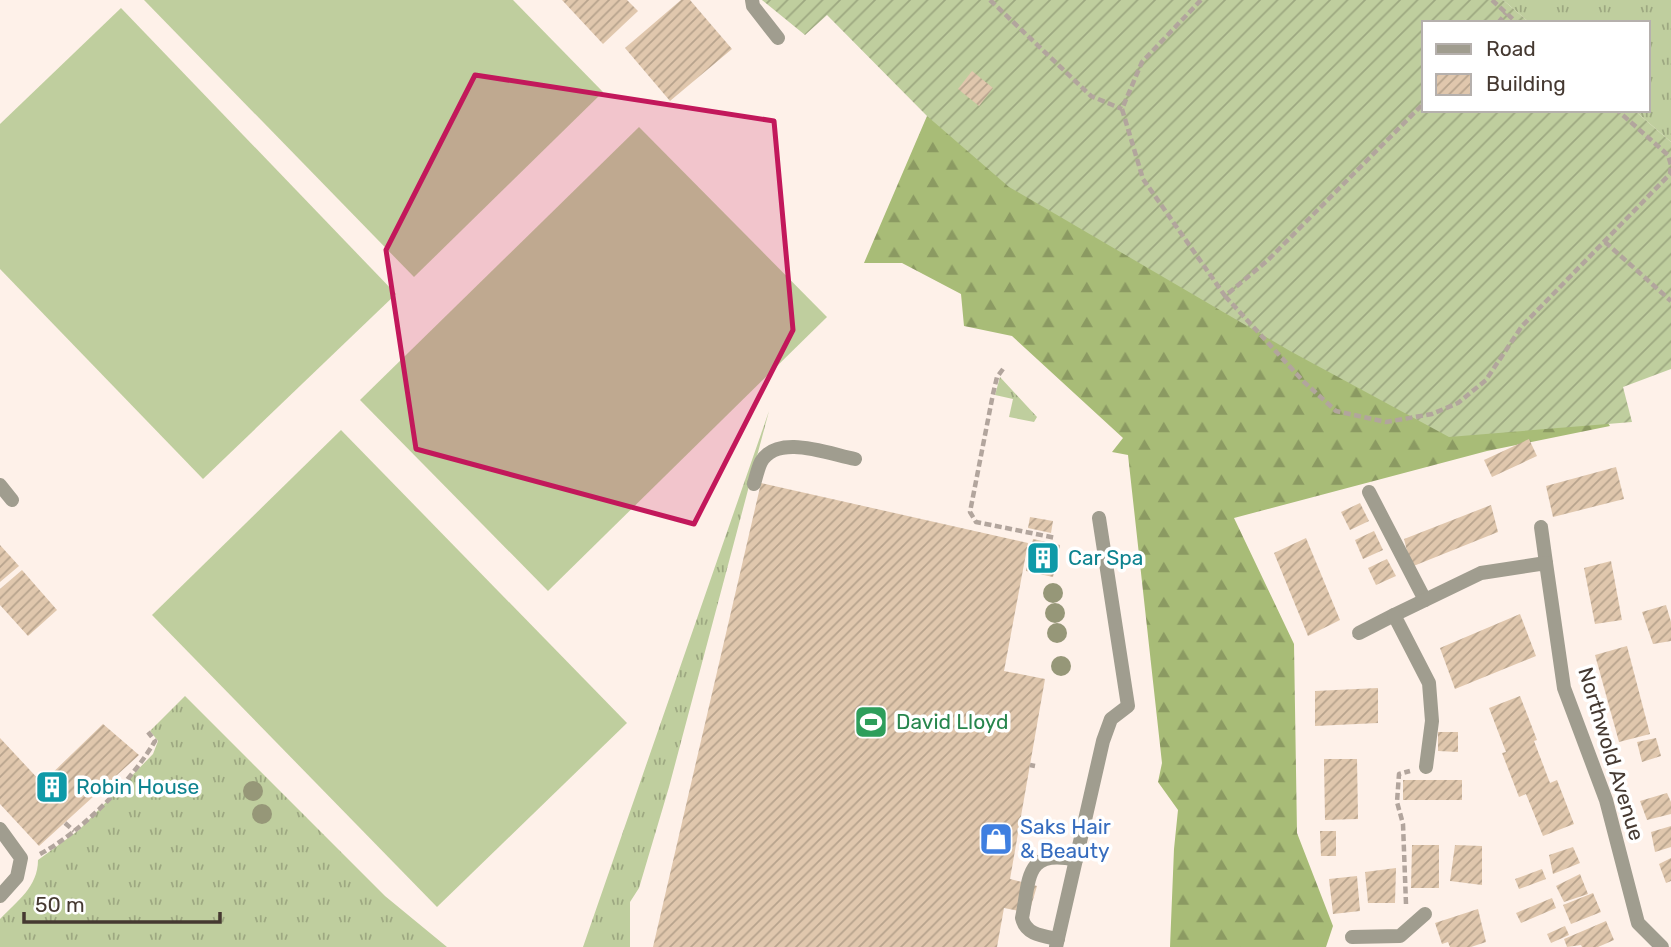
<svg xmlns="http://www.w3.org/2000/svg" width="1671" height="947" viewBox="0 0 1671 947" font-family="Rubik,sans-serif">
<defs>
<pattern id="grass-tufts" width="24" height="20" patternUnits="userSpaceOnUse" patternTransform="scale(1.75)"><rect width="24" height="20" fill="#bfce9e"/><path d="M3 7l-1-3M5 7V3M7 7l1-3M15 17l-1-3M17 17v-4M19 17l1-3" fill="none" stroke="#9da881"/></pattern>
<pattern id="forest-firs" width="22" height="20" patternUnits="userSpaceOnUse" patternTransform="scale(1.75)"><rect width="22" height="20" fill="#a8bc77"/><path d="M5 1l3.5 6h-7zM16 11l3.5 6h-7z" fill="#8b9a62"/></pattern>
<pattern id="garden-furrows" width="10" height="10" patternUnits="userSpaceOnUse" patternTransform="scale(1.75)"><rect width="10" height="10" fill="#bfce9e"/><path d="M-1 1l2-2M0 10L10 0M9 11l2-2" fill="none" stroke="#9da881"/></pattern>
<pattern id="building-hatch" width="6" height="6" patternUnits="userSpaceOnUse" patternTransform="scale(1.75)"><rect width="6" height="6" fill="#e0c7ad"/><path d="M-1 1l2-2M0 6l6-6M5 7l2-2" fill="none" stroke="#b7a38d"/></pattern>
</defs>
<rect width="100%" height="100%" fill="#fef1e9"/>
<!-- grass -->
<g fill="url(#grass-tufts)">
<polygon points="1503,0 1671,0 1671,142 1634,110 1648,110 1648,23 1530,23"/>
<polygon points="1000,377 1037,417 1034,422 1009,417 1013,399 995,395"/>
<polygon points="769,411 669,787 639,888 630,902 630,947 583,947"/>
<path d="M185,696L385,896L447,947H0V919C17,901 38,887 38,860L79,830L153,754L158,741L150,731Z"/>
</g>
<!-- forest -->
<polygon fill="url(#forest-firs)" points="927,116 1587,391 1610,426 1487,451 1234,518 1294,644 1297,833 1333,926 1326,947 1170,947 1174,849 1178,810 1158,782 1162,763 1128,455 1112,452 1123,438 1012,336 964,326 961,294 902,263 864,263"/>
<!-- garden -->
<polygon fill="url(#garden-furrows)" points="762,0 1503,0 1530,23 1424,23 1424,110 1634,110 1671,142 1671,369 1623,387 1632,422 1449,437 1290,351 1009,187 927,116 827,15 805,35"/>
<!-- pitch -->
<g fill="#bfce9e">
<polygon points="144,0 513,0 603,92 414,277"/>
<polygon points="121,8 396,294 203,479 0,269 0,124"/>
<polygon points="639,127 827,317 548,591 360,400"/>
<polygon points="341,430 627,723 437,907 152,615"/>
</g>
<!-- building -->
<g fill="url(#building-hatch)">
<polygon points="562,0 627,0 638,11 603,44"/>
<polygon points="681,0 690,0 732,49 670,101 625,48"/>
<polygon points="972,71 993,88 979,106 958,89"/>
<polygon points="1529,439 1537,456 1492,477 1484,460"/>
<polygon points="1616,467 1624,499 1553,517 1546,486"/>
<polygon points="761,483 1028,543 1004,671 1045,679 1010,879 1037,886 1029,913 1004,908 997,947 653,947"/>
<polygon points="1360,503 1369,521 1350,530 1341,512"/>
<polygon points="1491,505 1498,532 1411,567 1404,539"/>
<polygon points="1030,517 1053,521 1051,533 1028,528"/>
<polygon points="1374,531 1383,550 1363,559 1355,540"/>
<polygon points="1306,538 1340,620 1308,636 1274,553"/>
<polygon points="1033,539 1060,545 1053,577 1026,571"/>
<polygon points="0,545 19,566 0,582"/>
<polygon points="1387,559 1396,576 1376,585 1368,568"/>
<polygon points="1611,561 1622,620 1595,624 1584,568"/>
<polygon points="22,570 57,610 28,636 0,605 0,589"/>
<polygon points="1666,605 1671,622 1671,641 1653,644 1642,612"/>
<polygon points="1520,614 1536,656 1455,689 1440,648"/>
<polygon points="1627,646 1650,734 1619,742 1595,655"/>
<polygon points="1378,688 1378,723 1315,726 1315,691"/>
<polygon points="1520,696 1537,740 1534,741 1550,783 1557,780 1574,824 1543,836 1526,794 1519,797 1502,753 1506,752 1489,708"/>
<polygon points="103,724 139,755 39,846 0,804 0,738 42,783"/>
<polygon points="1438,732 1458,732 1458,752 1438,751"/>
<polygon points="1656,738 1661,756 1642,762 1637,742"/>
<polygon points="1324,759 1357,759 1358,819 1325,820"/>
<rect x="1403" y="780" width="59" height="20"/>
<polygon points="1667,793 1671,802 1671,814 1647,820 1640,801"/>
<polygon points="1671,826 1671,847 1655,852 1651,832"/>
<polygon points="1320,831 1336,831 1336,856 1321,856"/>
<polygon points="1412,845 1439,845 1439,888 1411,888"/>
<polygon points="1455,845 1482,846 1482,885 1450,881"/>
<polygon points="1573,847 1580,863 1553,874 1549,855"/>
<polygon points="1671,858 1671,881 1666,883 1659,864"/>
<polygon points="1396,868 1395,903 1368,903 1365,872"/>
<polygon points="1542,869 1546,879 1519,889 1515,879"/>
<polygon points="1580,874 1588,894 1564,902 1556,886"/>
<polygon points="1357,876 1360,911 1333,914 1329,879"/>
<polygon points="1593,893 1601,912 1571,924 1563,905"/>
<polygon points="1552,898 1556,908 1521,923 1516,913"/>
<polygon points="1478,909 1486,942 1471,947 1450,947 1448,942 1442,944 1435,923"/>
<polygon points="1606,921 1614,940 1598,947 1582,947 1581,945 1567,947 1564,939"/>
<polygon points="1565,926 1569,935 1551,943 1547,934"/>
</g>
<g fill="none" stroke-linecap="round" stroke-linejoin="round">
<!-- path -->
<g stroke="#b2a59d" stroke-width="4.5" stroke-dasharray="7 3.5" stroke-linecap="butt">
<polyline points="990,0 1091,96 1122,109"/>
<polyline points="1201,0 1142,62 1122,109 1143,179 1225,296 1268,260 1424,103"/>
<polyline points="1492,0 1517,23"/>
<polyline points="1498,23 1506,13"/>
<polyline points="1605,242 1671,301"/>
<polyline points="1225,296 1303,381 1336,411 1386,422 1432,414 1458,403 1486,380 1522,326 1670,174 1671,165 1668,155 1617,110"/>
<polyline points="1003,369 997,377 993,394 970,512 976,522 1056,538"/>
<polyline points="1030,765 1035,766"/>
<polyline points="100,791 108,798"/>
<polyline points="65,823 74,831"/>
<path d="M40,854C81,832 131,782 155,741L148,732"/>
<polyline points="1406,904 1403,824 1397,802 1399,774 1410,771"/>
</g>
<!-- lane -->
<g stroke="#a09d8f" stroke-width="14">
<polyline points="752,0 753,6 778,38"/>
<path d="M754,484C756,477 758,468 761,462C777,433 829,454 855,459"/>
<path d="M1058,939C1043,936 1026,935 1022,918C1030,880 1024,848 1076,860"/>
<polyline points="1056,947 1103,741 1111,719 1128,706 1099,518"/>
</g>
<!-- street -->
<g stroke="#a09d8f" stroke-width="14">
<polyline points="0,485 12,500"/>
<polyline points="1369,492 1425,600"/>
<polyline points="1541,527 1546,563"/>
<polyline points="1359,633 1394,615"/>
<polyline points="1426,767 1432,721 1429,683 1394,615 1481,573 1546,563 1564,688 1606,800 1638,923 1662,947"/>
<polyline points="0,829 21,858 17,877 0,896"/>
<polyline points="1352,937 1400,936 1425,914"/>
</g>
</g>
<!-- trees -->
<g fill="#969778">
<circle cx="1053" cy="593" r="10"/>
<circle cx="1055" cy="613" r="10"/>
<circle cx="1057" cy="633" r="10"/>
<circle cx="1061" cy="666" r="10"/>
<circle cx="253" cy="791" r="10"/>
<circle cx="262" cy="814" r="10"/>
</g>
<!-- marked area -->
<path fill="#c2185b" fill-opacity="0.2" stroke="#c2185b" stroke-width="5" stroke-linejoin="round" d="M475,75L774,121L793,330L694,524L416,449L386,250Z"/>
<!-- icons -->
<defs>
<symbol id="building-square" viewBox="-11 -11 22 22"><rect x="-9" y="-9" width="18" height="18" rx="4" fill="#0f9aa8" stroke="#fff"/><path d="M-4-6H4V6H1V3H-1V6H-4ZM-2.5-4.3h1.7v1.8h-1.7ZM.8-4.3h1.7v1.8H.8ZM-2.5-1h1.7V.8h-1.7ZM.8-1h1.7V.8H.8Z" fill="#fff"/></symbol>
<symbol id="stadium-square" viewBox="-11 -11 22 22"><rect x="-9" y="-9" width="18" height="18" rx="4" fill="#2e9e5b" stroke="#fff"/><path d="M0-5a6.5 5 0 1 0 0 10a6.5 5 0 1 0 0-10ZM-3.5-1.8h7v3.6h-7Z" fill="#fff"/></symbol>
<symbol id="shop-square" viewBox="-11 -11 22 22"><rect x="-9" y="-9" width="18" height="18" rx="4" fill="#3f7fe0" stroke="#fff"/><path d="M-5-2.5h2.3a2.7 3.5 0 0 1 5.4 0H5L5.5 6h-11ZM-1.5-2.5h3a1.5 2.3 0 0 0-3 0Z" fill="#fff"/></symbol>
</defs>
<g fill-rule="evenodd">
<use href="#building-square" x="1024" y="539" width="38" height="38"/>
<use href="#stadium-square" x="852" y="703" width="38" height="38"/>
<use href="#building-square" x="33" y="768" width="38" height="38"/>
<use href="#shop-square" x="977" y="820" width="38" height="38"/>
</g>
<g text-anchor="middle" stroke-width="7" stroke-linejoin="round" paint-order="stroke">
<!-- culture labels -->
<g font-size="21" fill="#0d838f" stroke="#fff" text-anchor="start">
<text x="1068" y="565">Car Spa</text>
<text x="76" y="794">Robin House</text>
</g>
<!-- leisure labels -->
<g font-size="21" fill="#27864d" stroke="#fff" text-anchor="start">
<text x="896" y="729">David Lloyd</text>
</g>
<!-- street labels -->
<g font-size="21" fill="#453931" stroke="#fff">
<text transform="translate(1611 754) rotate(73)" y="7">Northwold Avenue</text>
</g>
<!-- shop labels -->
<g font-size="21" fill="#366cbe" stroke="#fff" text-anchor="start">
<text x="1020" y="834">Saks Hair<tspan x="1020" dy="24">&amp; Beauty</tspan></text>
</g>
</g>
<!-- legend -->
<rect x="1422" y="21" width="228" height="91" fill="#ffffff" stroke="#b5b0ad" stroke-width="2"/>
<rect x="1436" y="44" width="35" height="10" fill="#a09d8f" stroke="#b5b0ad" stroke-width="2"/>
<text x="1486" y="56" font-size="21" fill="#453931">Road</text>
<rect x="1436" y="74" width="35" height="21" fill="url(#building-hatch)" stroke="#b5b0ad" stroke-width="2"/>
<text x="1486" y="91" font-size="21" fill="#453931">Building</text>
<!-- scale -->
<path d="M24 912v10h196v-10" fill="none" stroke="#453931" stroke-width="3.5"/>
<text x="35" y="912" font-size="21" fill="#453931" stroke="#ffffff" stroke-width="5" paint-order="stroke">50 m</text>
</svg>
